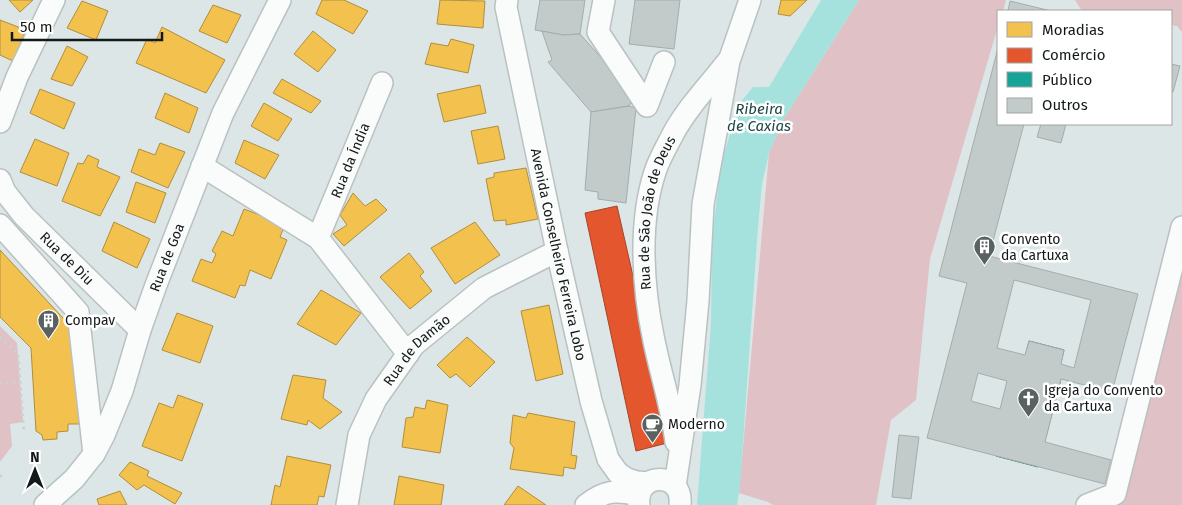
<svg xmlns="http://www.w3.org/2000/svg" width="1182" height="505" viewBox="0 0 1182 505" font-family="'Fira Sans',sans-serif">
<rect width="100%" height="100%" fill="#dce6e6"/>
<!-- green -->
<g fill="#dfc1c6">
<polygon points="859,0 1006,0 1003,11 998,11 998,26 930,259 916,400 891,420 876,505 773,505 768,502 739,493 769,153 783,120"/>
<polygon points="1075,0 1182,0 1182,32 1177,26 1171,25 1171,11 1082,11"/>
<polygon points="1182,236 1182,505 1111,505"/>
<polygon points="0,326 17,343 23,422 10,424 12,446 0,462"/>
</g>
<!-- water -->
<polygon fill="#a5e2de" points="821,0 859,0 783,120 769,153 762,184 758,227 740,486 737,505 697,505 711,323 712,239 721,164 739,104 753,87 769,87"/>
<!-- homes -->
<g fill="#f2c14e" stroke="#af8f3e">
<polygon points="9,0 33,0 20,12"/>
<polygon points="322,0 344,0 368,11 353,34 316,14"/>
<polygon points="440,0 485,1 483,28 437,24"/>
<polygon points="781,0 807,0 790,16 778,14"/>
<polygon points="82,1 108,11 96,40 67,28"/>
<polygon points="213,5 241,15 227,43 199,31"/>
<polygon points="0,20 26,30 13,61 0,55"/>
<polygon points="162,27 225,60 206,93 136,63 147,39 155,43"/>
<polygon points="313,31 336,50 318,72 294,54"/>
<polygon points="451,39 474,45 468,73 425,64 431,43 448,46"/>
<polygon points="67,46 88,57 72,86 51,79"/>
<polygon points="282,79 321,101 311,113 273,93"/>
<polygon points="480,85 486,113 444,122 437,94"/>
<polygon points="40,89 75,103 64,129 30,113"/>
<polygon points="165,93 198,108 189,133 155,118"/>
<polygon points="264,103 292,119 278,141 251,126"/>
<polygon points="498,126 505,159 478,164 471,131"/>
<polygon points="35,139 69,153 57,186 20,172"/>
<polygon points="244,140 279,155 265,179 235,163"/>
<polygon points="160,143 185,152 168,188 131,172 139,149 155,155"/>
<polygon points="88,155 99,160 97,167 120,177 100,216 62,201 78,163 83,164"/>
<polygon points="526,168 538,219 506,225 506,220 494,221 486,179 494,177 494,173"/>
<polygon points="136,182 166,193 155,223 126,212"/>
<polygon points="353,193 365,206 376,199 387,210 344,246 333,234 347,225 340,215"/>
<polygon points="244,209 285,225 280,237 287,240 271,279 250,270 245,286 240,285 235,298 192,281 201,259 212,263 216,254 212,251 222,231 233,236"/>
<polygon points="114,222 150,239 137,268 102,251"/>
<polygon points="475,222 500,255 455,284 431,248"/>
<polygon points="0,250 75,331 81,424 68,424 68,431 57,432 57,439 43,440 42,435 36,431 31,348 0,317"/>
<polygon points="409,253 424,272 420,276 432,291 410,309 380,277"/>
<polygon points="321,290 361,313 336,345 297,324"/>
<polygon points="549,305 563,374 536,381 521,311"/>
<polygon points="177,313 213,326 200,363 162,350"/>
<polygon points="467,337 495,362 470,387 456,374 450,378 437,365"/>
<polygon points="293,375 326,380 323,398 342,412 320,429 308,420 307,425 281,419"/>
<polygon points="178,395 203,404 182,461 142,446 159,403 173,408"/>
<polygon points="427,400 448,405 440,453 402,447 406,418 413,417 415,407 425,409"/>
<polygon points="528,413 575,422 571,455 577,456 575,469 564,467 563,476 510,469 514,448 510,443 513,415 526,418"/>
<polygon points="287,456 331,465 324,497 319,496 317,505 271,505 275,485 280,487"/>
<polygon points="130,462 149,471 147,476 182,493 175,504 144,485 137,490 119,475"/>
<polygon points="399,476 444,485 441,505 394,505"/>
<polygon points="518,486 546,505 504,505"/>
<polygon points="120,491 127,505 99,505 97,499"/>
</g>
<!-- shops -->
<polygon fill="#e4572e" stroke="#a54428" points="617,206 671,442 636,451 585,213"/>
<!-- public -->
<polygon fill="#17a398" stroke="#167a72" points="1029,341 1064,350 1057,378 1061,379 1038,467 996,456 1017,373 1021,373"/>
<!-- building -->
<g fill="#c3caca" stroke="#a4acac" fill-rule="evenodd">
<polygon points="540,0 585,0 580,34 563,35 535,30"/>
<polygon points="635,0 680,0 674,49 629,44"/>
<polygon points="1010,1 1051,11 1008,11"/>
<polygon points="542,31 563,35 580,34 635,96 629,106 591,112 548,62 552,60"/>
<path d="M998,48V124H1024L989,256L1138,294L1112,392L1061,379L1045,442L1111,460L1105,484L927,438L967,283L939,276ZM1014,280L1091,300L1074,368L1061,364L1064,350L1029,341L1025,355L997,348ZM978,373L1007,381L1000,409L971,401Z"/>
<polygon points="1171,64 1180,66 1173,92 1171,92"/>
<polygon points="629,106 636,108 626,203 598,199 598,192 585,190 591,112"/>
<polygon points="1041,124 1066,124 1061,143 1037,137"/>
<polygon points="899,435 919,437 911,499 892,497"/>
</g>
<g fill="none" stroke-linecap="round" stroke-linejoin="round">
<defs>
<g id="minor">
<path id="s1" d="M507,0L506,7L557,251L591,401L608,459L618,473L627,479L637,482L648,483"/>
<polyline points="604,0 598,32 647,106 664,62"/>
<polyline points="0,122 17,77 54,0"/>
<polyline points="202,166 318,238 408,354"/>
<path id="s2" d="M0,180L5,192L24,216L140,330"/>
<polyline points="0,225 78,312 94,454"/>
<path id="s3" d="M318,238L382,83"/>
<path id="s4" d="M676,442C672,408 661,375 654,341C643,289 638,224 655,172C659,159 667,146 673,134C687,108 709,85 728,61"/>
<polyline points="675,486 690,385 698,301 703,204 729,61 750,0"/>
<path id="s5" d="M45,505L74,479L94,454L104,435L122,391L140,330L156,285L223,113L280,0"/>
<path id="s6" d="M347,505L359,435L376,399L414,345L484,288L557,251"/>
<path d="M586,505C605,490 615,490 639,495"/>
<path d="M639,505C634,472 684,470 680,505"/>
<polyline points="1087,505 1115,494 1182,227"/>
</g>
</defs>
<!-- minor casing -->
<use href="#minor" stroke="#bac1c1" stroke-width="24"/>
<!-- path -->
<g stroke="#ced1d1" stroke-width="3" stroke-dasharray="2.5 4" stroke-linecap="butt">
<polyline points="0,337 18,354 24,433"/>
<polyline points="0,382 2,384 20,382"/>
<polyline points="0,475 4,479"/>
</g>
<!-- minor -->
<use href="#minor" stroke="#fafbfb" stroke-width="21"/>
</g>
<!-- icons -->
<defs>
<symbol id="building-pin" viewBox="-11 -11 22 30"><path d="M0 17L-7.5 6A9.5 9.5 0 1 1 7.5 6Z" fill="#596161" stroke="#fff"/><path d="M-4-6H4V6H1V3H-1V6H-4ZM-2.5-4.3h1.7v1.8h-1.7ZM.8-4.3h1.7v1.8H.8ZM-2.5-1h1.7V.8h-1.7ZM.8-1h1.7V.8H.8Z" fill="#fff"/></symbol>
<symbol id="church-pin" viewBox="-11 -11 22 30"><path d="M0 17L-7.5 6A9.5 9.5 0 1 1 7.5 6Z" fill="#596161" stroke="#fff"/><path d="M-1.2-6h2.4v3.5h3.3v2.4h-3.3V6h-2.4V-.1h-3.3v-2.4h3.3Z" fill="#fff"/></symbol>
<symbol id="cafe-pin" viewBox="-11 -11 22 30"><path d="M0 17L-7.5 6A9.5 9.5 0 1 1 7.5 6Z" fill="#596161" stroke="#fff"/><path d="M-5.5-4.5H6V0H3Q3 3.5 0 3.5H-2.5Q-5.5 3.5-5.5 0ZM3-3.2v2h1.7v-2ZM-6 4.5H4V6H-6Z" fill="#fff"/></symbol>
</defs>
<g fill-rule="evenodd">
<use href="#building-pin" x="972" y="234" width="25" height="34"/>
<use href="#building-pin" x="36" y="308" width="25" height="34"/>
<use href="#church-pin" x="1016" y="386" width="25" height="34"/>
<use href="#cafe-pin" x="640" y="412" width="25" height="34"/>
</g>
<g text-anchor="middle" stroke-width="5" stroke-linejoin="round" paint-order="stroke">
<!-- street labels -->
<g font-size="14" fill="#131919" stroke="#fff">
<text dy="5" stroke="none"><textPath href="#s3" startOffset="84">Rua da Índia</textPath></text>
<text dy="5" stroke="none"><textPath href="#s4" startOffset="234">Rua de São João de Deus</textPath></text>
<text dy="5" stroke="none"><textPath href="#s1" startOffset="260">Avenida Conselheiro Ferreira Lobo</textPath></text>
<text dy="5" stroke="none"><textPath href="#s5" startOffset="281">Rua de Goa</textPath></text>
<text dy="5" stroke="none"><textPath href="#s2" startOffset="104">Rua de Diu</textPath></text>
<text dy="5" stroke="none"><textPath href="#s6" startOffset="175">Rua de Damão</textPath></text>
</g>
<!-- poi labels -->
<g font-size="14" fill="#131919" stroke="#fff" text-anchor="start">
<text x="1001" y="244">Convento<tspan x="1001" dy="16">da Cartuxa</tspan></text>
<text x="65" y="325">Compav</text>
<text x="1044" y="395">Igreja do Convento<tspan x="1044" dy="16">da Cartuxa</tspan></text>
<text x="668" y="429">Moderno</text>
</g>
<!-- water labels -->
<g font-size="15" font-style="italic" fill="#204745" stroke="#fff">
<text x="759" y="114">Ribeira<tspan x="759" dy="17">de Caxias</tspan></text>
</g>
</g>
<!-- legend -->
<rect x="997" y="10" width="175" height="115" fill="#ffffff" stroke="#a1a3a3"/>
<rect x="1007" y="22" width="25" height="15" fill="#f2c14e" stroke="#a1a3a3"/>
<text x="1042" y="35" font-size="15" fill="#131919">Moradias</text>
<rect x="1007" y="48" width="25" height="15" fill="#e4572e" stroke="#a1a3a3"/>
<text x="1042" y="60" font-size="15" fill="#131919">Comércio</text>
<rect x="1007" y="72" width="25" height="15" fill="#17a398" stroke="#a1a3a3"/>
<text x="1042" y="85" font-size="15" fill="#131919">Público</text>
<rect x="1007" y="98" width="25" height="15" fill="#c3caca" stroke="#a1a3a3"/>
<text x="1042" y="110" font-size="15" fill="#131919">Outros</text>
<!-- north arrow -->
<g transform="translate(35 470)" stroke="#ffffff" stroke-width="4" paint-order="stroke">
<path d="M0-4L9 19L0 12L-9 19Z" fill="#131919"/>
<text y="-8" font-size="14" font-weight="bold" text-anchor="middle" fill="#131919">N</text>
</g>
<!-- scale -->
<path d="M12 32v8h150v-8" fill="none" stroke="#131919" stroke-width="2.5"/>
<text x="20" y="32" font-size="15" fill="#131919" stroke="#ffffff" stroke-width="4" paint-order="stroke">50 m</text>
</svg>
